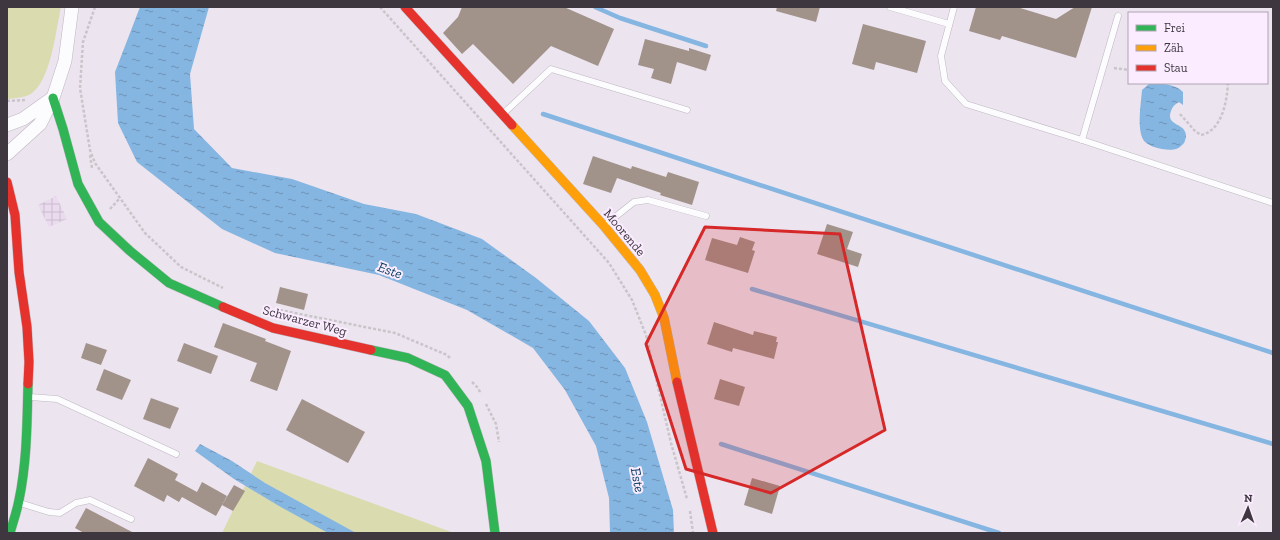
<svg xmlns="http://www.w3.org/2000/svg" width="1280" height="540" viewBox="0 0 1280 540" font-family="'Zilla Slab',serif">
<defs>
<pattern id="industrial-grid" width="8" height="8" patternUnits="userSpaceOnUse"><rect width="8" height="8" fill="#eadbef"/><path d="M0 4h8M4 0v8" fill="none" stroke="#cabdce"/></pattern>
<pattern id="water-ripples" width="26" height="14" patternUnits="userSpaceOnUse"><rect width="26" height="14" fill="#85b5e1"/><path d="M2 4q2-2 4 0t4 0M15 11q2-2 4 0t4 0" fill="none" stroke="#6e94b8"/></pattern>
</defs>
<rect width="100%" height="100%" fill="#ece4ef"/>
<!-- industrial -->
<polygon fill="url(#industrial-grid)" points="56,196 67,219 49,227 38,205"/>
<!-- grass -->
<g fill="#dadcb0">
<path d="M7,7H61C56,30 51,79 32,93C25,98 15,98 8,99Z"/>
<polygon points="257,461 454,533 222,533"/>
</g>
<!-- water -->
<g fill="url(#water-ripples)">
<polygon points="140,7 209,7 190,74 194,129 232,168 292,179 364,204 416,214 482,239 536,278 589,321 625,368 647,422 673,510 674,533 610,533 609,498 596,446 565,390 533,348 467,310 379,275 275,253 222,229 137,162 118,123 115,72"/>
<path d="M1150,83C1160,83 1176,84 1183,92V105L1179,102C1175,104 1172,107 1171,111C1165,127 1187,122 1186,137C1185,140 1185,143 1182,145C1177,151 1169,150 1162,149C1156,148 1150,146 1145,142C1136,132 1141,104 1142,90Z"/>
<polygon points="200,444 232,461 265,483 356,533 328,533 279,506 234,479 195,451"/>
</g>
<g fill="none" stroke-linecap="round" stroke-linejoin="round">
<!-- stream -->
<g stroke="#85b5e1" stroke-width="4.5">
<polyline points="595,7 620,18 706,46"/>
<polyline points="543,114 1273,353"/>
<polyline points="752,289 1273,444"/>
<polyline points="721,444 999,533"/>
</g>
</g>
<!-- building -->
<g fill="#a1928a">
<polygon points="462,7 564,7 614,29 598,66 551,46 513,84 473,44 462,54 443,33 458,17"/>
<polygon points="777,7 820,7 816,22 776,11"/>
<polygon points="976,7 1017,7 1056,19 1075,7 1092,7 1076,58 1002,36 1000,40 969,31"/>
<polygon points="863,24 926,41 917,73 876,62 874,70 852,64"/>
<polygon points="645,39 689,51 689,48 711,55 706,71 677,62 671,84 651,78 654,69 638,65"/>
<polygon points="593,156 631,169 632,166 666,177 668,172 699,182 692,205 660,195 661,193 617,178 611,193 583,184"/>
<polygon points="827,224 853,232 847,249 862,254 858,267 817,254"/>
<polygon points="740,237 755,242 752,250 755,251 748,273 705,260 712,238 737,245"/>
<polygon points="280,287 308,294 304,310 276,303"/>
<polygon points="714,322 753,335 754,331 777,337 776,342 778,342 774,359 733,348 732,352 707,344"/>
<polygon points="223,323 266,339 265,341 291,351 277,391 250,381 257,363 214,347"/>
<polygon points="86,343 107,350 101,365 81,358"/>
<polygon points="184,343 218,356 211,374 177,361"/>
<polygon points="104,369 131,380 122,400 96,390"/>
<polygon points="720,379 745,387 739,406 714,399"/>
<polygon points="151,398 179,408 170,429 143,419"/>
<polygon points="302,399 365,432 348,463 286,430"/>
<polygon points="148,458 178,474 175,480 197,492 202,482 227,496 216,516 182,497 179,502 167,495 164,502 134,486"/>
<polygon points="752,478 780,486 772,514 744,505"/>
<polygon points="234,485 245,491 233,511 222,505"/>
<polygon points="86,508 134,533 84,533 75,528"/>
</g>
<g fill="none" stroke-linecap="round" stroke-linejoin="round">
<defs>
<g id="lane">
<polyline points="890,7 949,24"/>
<polyline points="954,7 941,56 945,81 966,104 1082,140 1273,203"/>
<polyline points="504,113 551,69 687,110"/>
<polyline points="1082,140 1118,16"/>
<polyline points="605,225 634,202 648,200 706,216"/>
<polyline points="30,397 57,399 176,454"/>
<polyline points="20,503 49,512 60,513 76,503 90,500 131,519"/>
</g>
<g id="street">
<polyline points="7,125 23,119 51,99"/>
<polyline points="7,154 40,124 53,98 65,61 72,7"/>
</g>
<g id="fast">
<polyline points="53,98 63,129 78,184 99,222 130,251 169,283 223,307"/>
<polyline points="371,350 408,358 445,375 468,406 486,461 495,533"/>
<path d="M10,533C13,522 17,511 19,500C27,462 27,423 28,384"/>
</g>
<polyline id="slow" points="512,125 604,226 640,270 655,295 664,318 677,382"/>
<g id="jam">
<polyline points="405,7 512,125"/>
<polyline points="7,182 15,215 19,272 27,327 29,362 28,384"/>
<polyline points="223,307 273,328 371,350"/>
<polyline points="677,382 713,533"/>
</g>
</defs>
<!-- lane casing -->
<use href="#lane" stroke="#beb8c0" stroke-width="7"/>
<!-- street casing -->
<use href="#street" stroke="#beb8c0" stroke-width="14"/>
<!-- fast casing -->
<use href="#fast" stroke="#beb8c0" stroke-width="10"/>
<!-- slow casing -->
<use href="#slow" stroke="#beb8c0" stroke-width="10"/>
<!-- jam casing -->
<use href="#jam" stroke="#beb8c0" stroke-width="10"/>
<!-- path -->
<g stroke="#c9c5ca" stroke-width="2.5" stroke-dasharray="3 2" stroke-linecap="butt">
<polyline points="95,7 83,42 80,88 90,150 95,163 145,233 181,267 223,288"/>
<polyline points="380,7 609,263 632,300 646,335 671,443 687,499"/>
<polyline points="1114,68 1129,70"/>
<polyline points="7,101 25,100"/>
<path d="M1180,114L1195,131L1201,135C1222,131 1227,101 1228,83"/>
<polyline points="90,155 92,168"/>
<polyline points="110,209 120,198"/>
<polyline points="275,309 395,333 447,355 450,358"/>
<polyline points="472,382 478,388 481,394"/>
<polyline points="486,404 496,424 499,442"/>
<polyline points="690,511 693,533"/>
</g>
<!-- lane -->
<use href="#lane" stroke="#fcfbfd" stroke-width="6"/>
<!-- street -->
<use href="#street" stroke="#fcfbfd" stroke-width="13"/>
<!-- fast -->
<use href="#fast" stroke="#30b455" stroke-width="9"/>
<!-- slow -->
<use href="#slow" stroke="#ff9f0a" stroke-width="9"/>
<!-- jam -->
<use href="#jam" stroke="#e5322d" stroke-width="9"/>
</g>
<!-- marked area -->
<path fill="#d62828" fill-opacity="0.2" stroke="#d62828" stroke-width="3" stroke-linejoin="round" d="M705,227L840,234L885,430L771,493L686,469L646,344Z"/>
<g text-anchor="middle" stroke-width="4" stroke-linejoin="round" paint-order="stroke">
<!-- street labels -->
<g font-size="13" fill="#3e3740" stroke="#fbedff">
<text transform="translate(625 232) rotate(50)" y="5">Moorende</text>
<text transform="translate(305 320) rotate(15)" y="5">Schwarzer Weg</text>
</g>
<!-- water labels -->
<g font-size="14" font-style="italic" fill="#00395e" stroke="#fbedff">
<text transform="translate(390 270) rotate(20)" y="5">Este</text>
<text transform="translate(638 480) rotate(79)" y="5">Este</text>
</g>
</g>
<!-- border -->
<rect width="1280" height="540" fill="none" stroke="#3e3740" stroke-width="16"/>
<!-- legend -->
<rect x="1128" y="12" width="140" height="72" fill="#fbedff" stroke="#afa4b3"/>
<rect x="1136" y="25" width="20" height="6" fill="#30b455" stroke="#afa4b3"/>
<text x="1164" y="32" font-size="12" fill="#3e3740">Frei</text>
<rect x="1136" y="45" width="20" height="6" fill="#ff9f0a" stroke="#afa4b3"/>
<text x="1164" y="52" font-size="12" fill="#3e3740">Zäh</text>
<rect x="1136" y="65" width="20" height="6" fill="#e5322d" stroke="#afa4b3"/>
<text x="1164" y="72" font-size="12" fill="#3e3740">Stau</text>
<!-- north arrow -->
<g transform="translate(1248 508) rotate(2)" stroke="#fbedff" stroke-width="3" paint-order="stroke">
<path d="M0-3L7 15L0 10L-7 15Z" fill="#3e3740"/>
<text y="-6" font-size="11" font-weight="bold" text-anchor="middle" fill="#3e3740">N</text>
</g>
</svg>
